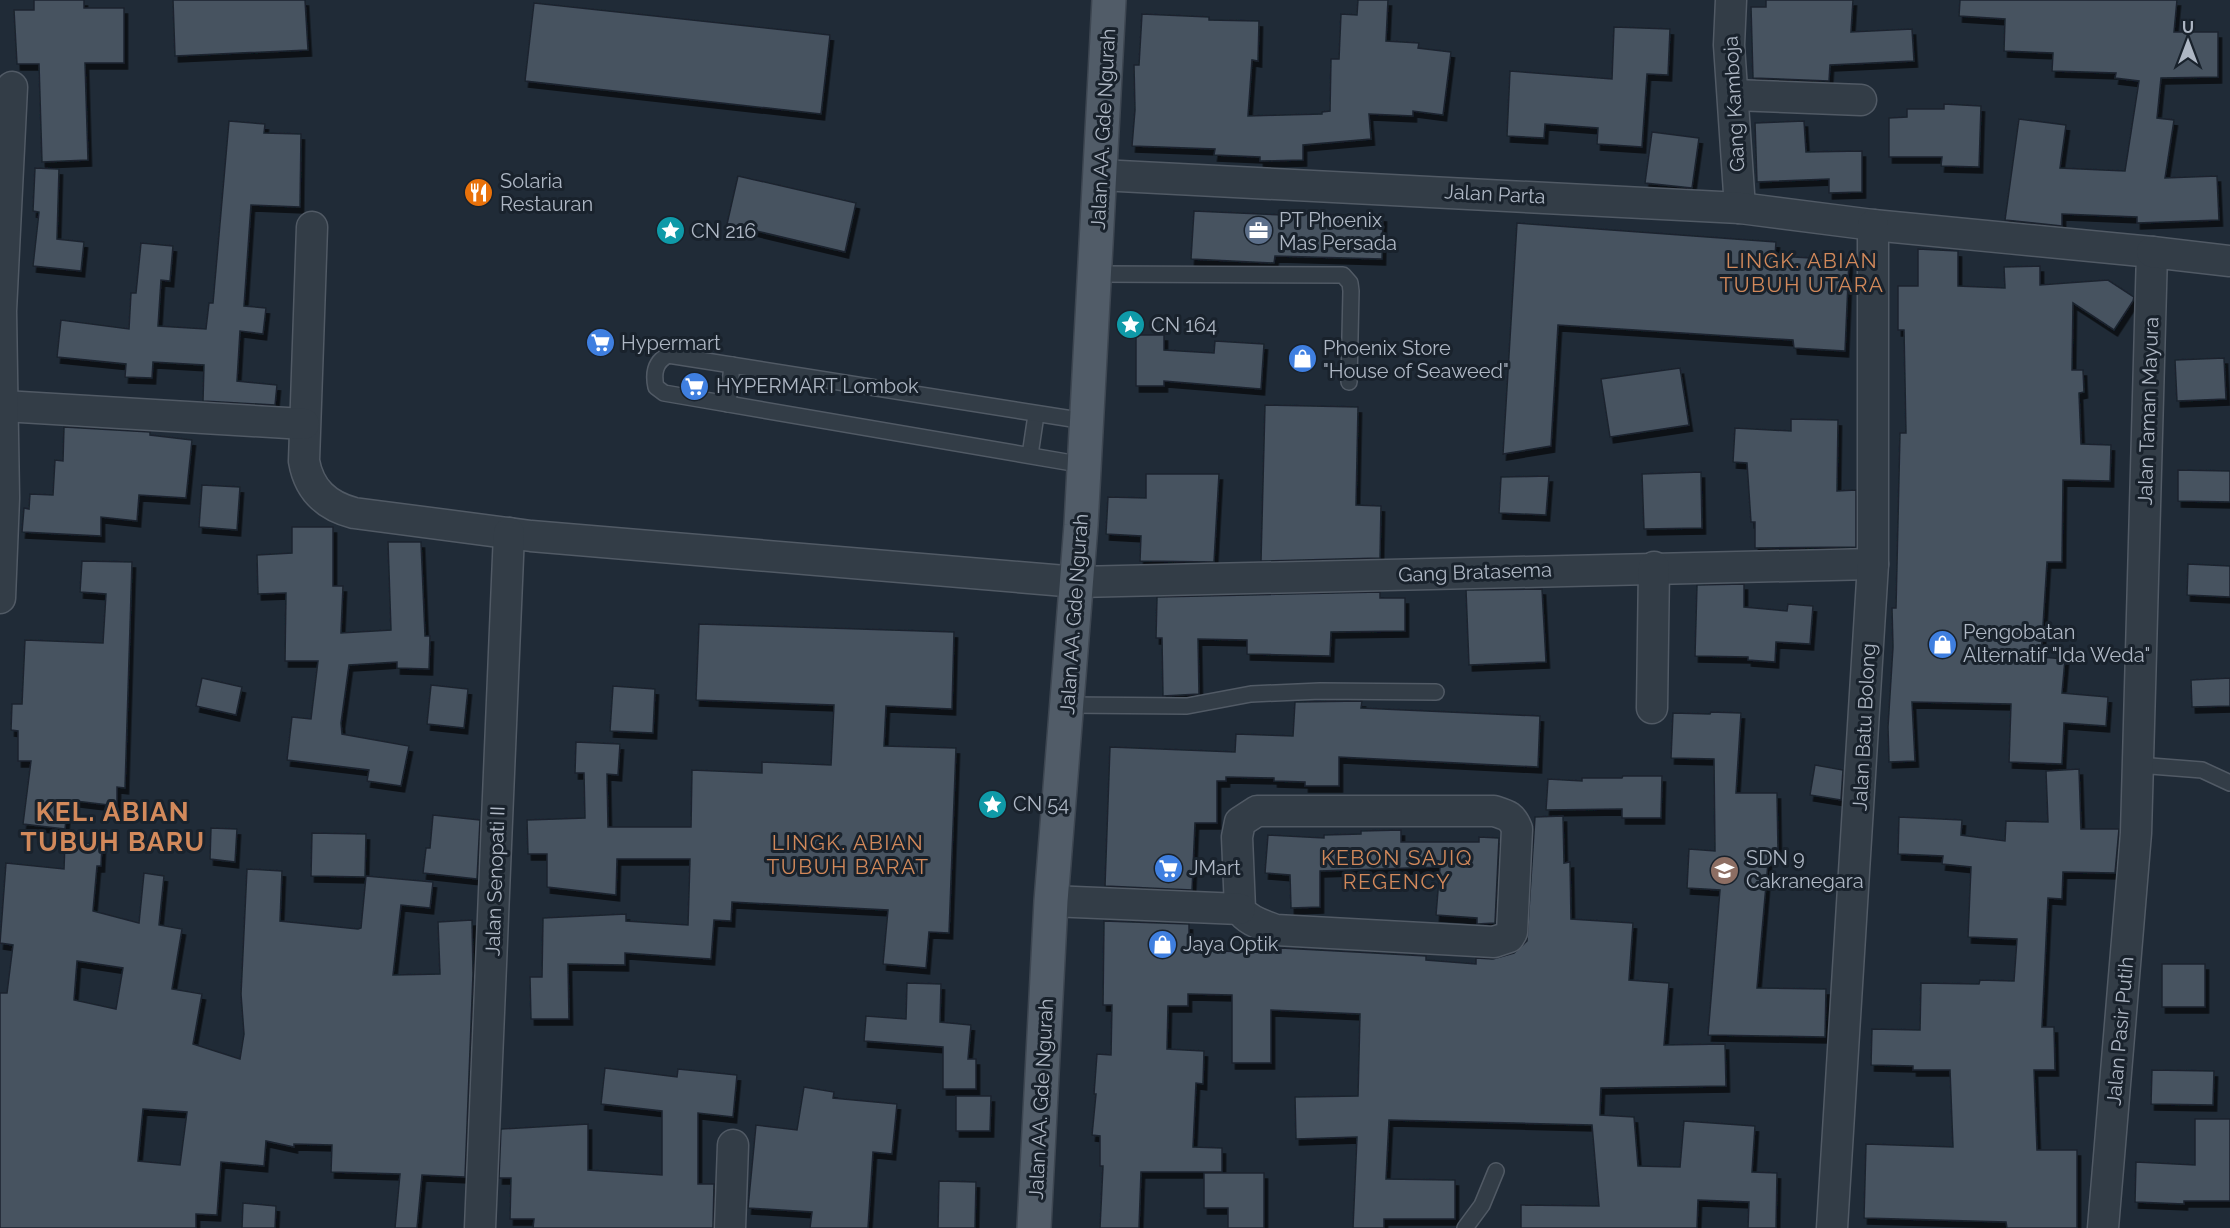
<svg xmlns="http://www.w3.org/2000/svg" width="2230" height="1228" viewBox="0 0 2230 1228" font-family="Raleway,sans-serif">
<defs>
<filter id="shadow"><feDropShadow dx="3.5" dy="6" stdDeviation="0" flood-color="#0009"/></filter>
</defs>
<rect width="100%" height="100%" fill="#202b37"/>
<!-- building -->
<g fill="#465261" stroke="#1b242e" stroke-width="1.5" fill-rule="evenodd" filter="url(#shadow)">
<polygon points="34,0 84,0 84,8 124,8 124,63 85,63 88,160 42,162 39,64 17,64 14,10 34,10"/>
<polygon points="173,0 305,0 308,50 175,56"/>
<polygon points="1358,0 1388,0 1386,41 1419,43 1418,48 1451,52 1443,115 1413,111 1413,116 1369,114 1371,139 1303,145 1303,160 1260,161 1260,157 1214,155 1215,149 1132,146 1135,110 1134,65 1139,65 1142,14 1209,17 1209,20 1259,21 1258,61 1252,60 1248,116 1322,114 1322,112 1330,111 1331,59 1339,59 1341,14 1357,15"/>
<polygon points="1766,0 1853,0 1851,32 1912,29 1914,61 1830,65 1829,81 1753,78 1751,7 1766,7"/>
<polygon points="1960,0 2177,0 2174,32 2218,32 2218,77 2161,78 2157,118 2174,120 2165,178 2217,176 2219,220 2137,223 2137,217 2062,214 2062,226 2005,220 2019,119 2066,125 2060,168 2125,171 2139,81 2115,78 2116,73 2052,71 2053,53 2004,51 2005,19 1959,16"/>
<polygon points="534,3 830,35 821,114 525,81"/>
<polygon points="1614,27 1670,29 1668,75 1647,74 1642,147 1597,144 1598,128 1545,124 1544,138 1507,136 1510,71 1612,79"/>
<polygon points="1944,104 1981,106 1979,167 1941,166 1942,157 1889,157 1889,118 1907,117 1907,109 1944,109"/>
<polygon points="229,121 265,124 264,133 301,134 300,207 251,205 244,306 266,308 263,334 240,331 237,381 277,385 275,405 203,401 204,365 153,362 152,378 125,377 126,364 57,357 61,320 129,329 131,293 136,293 141,243 173,246 170,281 161,280 158,326 206,329 209,303 213,303"/>
<polygon points="1804,121 1806,152 1862,151 1862,192 1829,193 1829,179 1757,182 1755,123"/>
<polygon points="1652,132 1699,138 1692,188 1645,183"/>
<polygon points="35,168 59,169 57,239 84,242 81,271 33,266 39,212 33,211"/>
<polygon points="738,176 856,203 845,252 727,224"/>
<polygon points="1194,211 1282,215 1282,213 1383,216 1382,259 1275,256 1274,263 1191,259"/>
<polygon points="1517,223 1776,242 1775,256 1849,260 1845,351 1794,348 1793,340 1558,325 1551,446 1503,454"/>
<polygon points="1918,249 1958,251 1958,286 2005,288 2004,267 2040,266 2040,285 2108,280 2134,297 2133,301 2114,330 2073,303 2072,370 2083,370 2084,392 2079,393 2081,444 2111,445 2110,481 2063,480 2062,562 2047,562 2041,657 2065,659 2062,693 2108,697 2106,726 2064,723 2062,764 2009,762 2011,704 1912,702 1915,761 1889,762 1888,727 1893,647 1892,608 1896,608 1900,433 1906,433 1904,330 1898,330 1898,286 1918,286"/>
<polygon points="1136,335 1164,335 1164,350 1214,353 1215,341 1264,344 1261,389 1164,381 1164,386 1136,386"/>
<polygon points="2224,358 2226,399 2177,401 2175,360"/>
<polygon points="1680,368 1689,425 1610,437 1601,379"/>
<polygon points="1265,405 1358,407 1356,505 1381,506 1380,558 1261,561"/>
<polygon points="1791,419 1838,420 1837,491 1856,490 1856,547 1755,548 1755,522 1751,522 1747,463 1733,462 1735,428 1791,431"/>
<polygon points="64,427 150,432 150,435 192,440 186,498 139,495 137,521 101,517 101,536 22,532 24,508 29,509 30,494 53,495 55,460 63,461"/>
<polygon points="2178,470 2230,471 2230,502 2178,501"/>
<polygon points="1701,472 1702,528 1644,529 1642,474"/>
<polygon points="1146,474 1219,474 1214,562 1140,561 1141,536 1106,534 1108,497 1146,498"/>
<polygon points="1549,476 1546,515 1499,513 1501,477"/>
<polygon points="202,485 240,487 237,530 199,527"/>
<polygon points="292,527 333,527 333,586 343,586 341,633 391,630 388,542 421,542 425,636 430,636 429,669 397,668 397,662 349,665 341,723 342,734 409,746 401,786 367,781 369,770 287,760 292,717 311,719 318,661 285,661 286,593 258,594 257,555 292,553"/>
<polygon points="82,561 132,562 125,788 117,787 117,806 68,800 65,829 23,824 31,761 18,761 18,731 11,730 12,704 22,704 25,640 103,643 106,594 80,592"/>
<polygon points="2188,564 2230,566 2230,597 2187,595"/>
<polygon points="1744,584 1744,607 1787,611 1788,604 1813,606 1810,644 1776,642 1775,662 1748,660 1748,657 1695,656 1697,585"/>
<polygon points="1542,589 1546,662 1469,665 1466,590"/>
<polygon points="1380,592 1380,598 1405,598 1405,631 1331,632 1330,656 1247,654 1247,640 1198,639 1199,694 1163,696 1162,638 1156,638 1157,597"/>
<polygon points="699,624 954,632 952,709 886,706 884,746 956,748 949,933 929,932 926,968 883,964 888,910 732,902 731,921 714,920 711,959 625,953 625,965 568,964 569,1019 531,1019 530,977 542,977 543,918 626,914 626,921 688,925 690,859 617,859 616,895 547,887 547,854 528,854 527,820 585,818 584,773 575,773 576,742 620,744 618,775 607,774 608,827 691,827 692,770 762,773 762,762 831,765 834,705 696,700"/>
<polygon points="202,678 242,687 236,715 196,706"/>
<polygon points="2230,678 2230,706 2192,707 2191,680"/>
<polygon points="431,685 468,689 464,728 427,724"/>
<polygon points="613,686 655,689 653,733 610,731"/>
<polygon points="1362,701 1361,708 1540,716 1538,767 1339,757 1339,786 1305,786 1305,782 1274,781 1274,778 1226,777 1226,781 1217,781 1217,823 1195,823 1192,890 1105,886 1110,747 1235,752 1236,734 1293,736 1295,702"/>
<polygon points="1711,712 1741,713 1736,793 1777,793 1778,851 1769,851 1757,988 1826,989 1825,1037 1708,1035 1720,890 1687,888 1689,849 1715,851 1714,759 1671,758 1673,713 1710,714"/>
<polygon points="1815,765 1843,770 1841,800 1810,795"/>
<polygon points="2079,769 2081,829 2119,829 2115,873 2063,872 2062,899 2048,898 2042,1027 2054,1027 2055,1070 2034,1070 2037,1150 2077,1150 2077,1228 2007,1228 2006,1222 1864,1218 1866,1144 1953,1147 1950,1070 1913,1070 1913,1066 1871,1065 1872,1029 1920,1030 1921,983 1979,984 1980,980 2014,981 2017,939 1968,937 1971,867 1942,864 1943,856 1898,854 1899,817 1962,820 1961,835 2005,841 2006,821 2048,822 2046,771"/>
<polygon points="1623,776 1662,776 1661,818 1622,818 1622,809 1546,810 1548,779 1582,781 1582,778 1622,778"/>
<polygon points="433,815 480,820 477,879 423,873 426,848 430,848"/>
<polygon points="1563,816 1564,863 1570,862 1571,919 1633,923 1629,980 1669,983 1664,1045 1725,1044 1726,1086 1601,1088 1600,1115 1634,1117 1638,1166 1680,1167 1684,1121 1755,1126 1752,1172 1777,1173 1776,1228 1748,1228 1749,1202 1698,1200 1697,1228 1521,1228 1521,1205 1599,1206 1592,1125 1389,1120 1386,1179 1455,1180 1455,1219 1384,1219 1384,1228 1353,1228 1357,1137 1296,1139 1295,1097 1358,1096 1360,1014 1271,1010 1271,1063 1232,1063 1232,995 1188,994 1188,1006 1168,1006 1167,1049 1204,1051 1203,1084 1196,1083 1193,1147 1222,1148 1222,1172 1141,1172 1139,1228 1100,1228 1103,1166 1100,1166 1100,1136 1092,1135 1096,1094 1094,1094 1097,1054 1111,1055 1112,1005 1103,1005 1104,921 1189,924 1189,950 1281,953 1281,948 1374,953 1426,956 1426,960 1476,964 1476,958 1493,959 1514,953 1527,941 1535,817"/>
<polygon points="211,828 237,829 235,862 210,859"/>
<polygon points="1401,830 1401,842 1479,842 1479,837 1499,838 1495,923 1477,924 1477,918 1436,915 1440,867 1320,871 1320,907 1291,908 1290,875 1265,873 1268,835 1324,838 1324,835 1361,834 1361,831"/>
<polygon points="312,833 366,834 365,877 311,876"/>
<path d="M65,842L102,844L101,866H97L93,911L139,923L144,873L164,876L159,925L182,929L172,989L202,994L193,1044L240,1059L244,1034L241,994L247,869L282,871L280,921L358,929L361,928L366,876L433,882L430,908L401,905L393,975L440,974L438,922L472,920L473,974L465,1177L422,1175L417,1228H395L400,1174L331,1172L332,1145L294,1144V1147L266,1141L264,1166L221,1162L217,1215L196,1214V1228H0V993H7L13,945L0,943L6,863L64,869ZM77,961L123,968L116,1009L74,1000ZM143,1109L187,1112L180,1165L138,1161Z"/>
<rect x="2162" y="964" width="43" height="43"/>
<polygon points="907,983 941,984 940,1022 971,1025 968,1059 976,1059 976,1089 943,1089 943,1047 864,1041 866,1016 906,1019"/>
<polygon points="605,1068 677,1077 678,1069 737,1075 733,1117 698,1113 698,1184 714,1184 713,1228 533,1228 534,1219 510,1219 511,1178 499,1178 501,1129 588,1124 588,1170 662,1175 662,1111 601,1104"/>
<polygon points="2152,1070 2214,1071 2213,1105 2151,1104"/>
<polygon points="804,1087 834,1092 833,1098 897,1104 892,1154 873,1152 868,1228 810,1228 812,1212 748,1208 756,1125 797,1130"/>
<polygon points="956,1096 991,1096 990,1131 956,1131"/>
<polygon points="2195,1119 2230,1119 2230,1201 2184,1201 2184,1204 2135,1202 2136,1162 2195,1165"/>
<polygon points="1204,1173 1264,1173 1264,1228 1228,1228 1228,1208 1204,1208"/>
<polygon points="939,1181 976,1182 975,1228 938,1228"/>
<polygon points="243,1203 276,1206 275,1228 242,1228"/>
</g>
<g fill="none" stroke-linecap="round" stroke-linejoin="round">
<defs>
<g id="service">
<polyline points="1096,274 1343,275 1350,283 1351,291 1349,382"/>
<polyline points="728,404 732,365"/>
<polyline points="1030,455 1036,415"/>
<path d="M1084,465L664,393L656,387C653,373 655,362 668,355L1085,421"/>
<polyline points="1068,705 1187,706 1251,694 1320,691 1436,692"/>
<polyline points="2138,765 2202,770 2230,783"/>
<polyline points="1465,1228 1482,1205 1496,1171"/>
</g>
<g id="minor">
<polyline points="1731,0 1729,45 1740,208"/>
<polyline points="1734,95 1861,100"/>
<polyline points="1100,175 1740,208 1873,225 2152,252 2136,833 2103,1228"/>
<path d="M312,227L304,461C309,490 327,506 354,513L531,536L1077,582L1873,564"/>
<polyline points="2152,252 2230,261"/>
<polyline points="4,406 304,424"/>
<polyline points="0,598 4,498 1,311 12,87"/>
<polyline points="1652,708 1654,567"/>
<path d="M1257,811H1494C1507,815 1512,816 1517,829L1512,932L1509,937L1494,942L1276,930C1263,925 1247,921 1240,909L1237,837L1240,822Z"/>
<polyline points="1051,901 1240,909"/>
<polyline points="480,1228 509,533"/>
<polyline points="730,1228 733,1145"/>
<polyline points="1832,1228 1873,564 1873,225"/>
</g>
<polyline id="primary" points="1034,1228 1051,901 1081,525 1109,0"/>
</defs>
<!-- service casing -->
<use href="#service" stroke="#515a65" stroke-width="18"/>
<!-- minor casing -->
<use href="#minor" stroke="#515a65" stroke-width="33"/>
<!-- primary casing -->
<use href="#primary" stroke="#3d4651" stroke-width="36"/>
<!-- service -->
<use href="#service" stroke="#333d47" stroke-width="15"/>
<!-- minor -->
<use href="#minor" stroke="#333d47" stroke-width="30"/>
<!-- primary -->
<use href="#primary" stroke="#515c68" stroke-width="33"/>
</g>
<!-- icons -->
<defs>
<symbol id="restaurant-disc" viewBox="-11 -11 22 22"><circle r="9.5" fill="#e8710a" stroke="#19222c"/><path d="M-5-6h1v4h1v-4h1v4h1v-4h1v5L-1.5 .5V6h-2V.5L-5-1ZM5-6V6H3V1.5H1.5Q1.5-4 5-6Z" fill="#fff"/></symbol>
<symbol id="sight-disc" viewBox="-11 -11 22 22"><circle r="9.5" fill="#0f9aa8" stroke="#19222c"/><path d="M0-6L1.8-2.2L6-1.7L2.9 1.2L3.7 5.4L0 3.3L-3.7 5.4L-2.9 1.2L-6-1.7L-1.8-2.2Z" fill="#fff"/></symbol>
<symbol id="office-disc" viewBox="-11 -11 22 22"><circle r="9.5" fill="#5c6f8a" stroke="#19222c"/><path d="M-6-3h4V-5.5h4V-3h4V5H-6ZM-1-4.5V-3h2v-1.5ZM-6 0V1H6V0Z" fill="#fff"/></symbol>
<symbol id="supermarket-disc" viewBox="-11 -11 22 22"><circle r="9.5" fill="#3f7fe0" stroke="#19222c"/><path d="M-6-5.5h2.5l.6 2H6L4.5 2H-2.5L-4.4-4H-6ZM-1.5 3.2a1.3 1.3 0 1 0 .1 0ZM3 3.2a1.3 1.3 0 1 0 .1 0Z" fill="#fff"/></symbol>
<symbol id="shop-disc" viewBox="-11 -11 22 22"><circle r="9.5" fill="#3f7fe0" stroke="#19222c"/><path d="M-5-2.5h2.3a2.7 3.5 0 0 1 5.4 0H5L5.5 6h-11ZM-1.5-2.5h3a1.5 2.3 0 0 0-3 0Z" fill="#fff"/></symbol>
<symbol id="school-disc" viewBox="-11 -11 22 22"><circle r="9.5" fill="#8d6e63" stroke="#19222c"/><path d="M0-5L7-2L0 1L-7-2ZM-4 1L0 2.5L4 1V4Q0 6-4 4Z" fill="#fff"/></symbol>
</defs>
<g fill-rule="evenodd">
<use href="#restaurant-disc" x="462" y="176" width="33" height="33"/>
<use href="#sight-disc" x="654" y="214" width="33" height="33"/>
<use href="#office-disc" x="1242" y="214" width="33" height="33"/>
<use href="#sight-disc" x="1114" y="308" width="33" height="33"/>
<use href="#supermarket-disc" x="584" y="326" width="33" height="33"/>
<use href="#shop-disc" x="1286" y="342" width="33" height="33"/>
<use href="#supermarket-disc" x="678" y="370" width="33" height="33"/>
<use href="#shop-disc" x="1926" y="628" width="33" height="33"/>
<use href="#sight-disc" x="976" y="788" width="33" height="33"/>
<use href="#supermarket-disc" x="1152" y="852" width="33" height="33"/>
<use href="#school-disc" x="1708" y="854" width="33" height="33"/>
<use href="#shop-disc" x="1146" y="928" width="33" height="33"/>
</g>
<g text-anchor="middle" stroke-width="6" stroke-linejoin="round" paint-order="stroke">
<!-- street labels -->
<g font-size="20" fill="#aeb7c4" stroke="#19222c">
<text transform="translate(1734 104) rotate(-93)" y="7">Gang Kamboja</text>
<text transform="translate(1103 129) rotate(-87)" y="7">Jalan AA. Gde Ngurah</text>
<text transform="translate(1495 194) rotate(3)" y="7">Jalan Parta</text>
<text transform="translate(2148 411) rotate(-88)" y="7">Jalan Taman Mayura</text>
<text transform="translate(1475 572) rotate(-2)" y="7">Gang Bratasema</text>
<text transform="translate(1074 614) rotate(-86)" y="7">Jalan AA. Gde Ngurah</text>
<text transform="translate(1864 727) rotate(-87)" y="7">Jalan Batu Bolong</text>
<text transform="translate(495 881) rotate(-88)" y="7">Jalan Senopati II</text>
<text transform="translate(2120 1031) rotate(-85)" y="7">Jalan Pasir Putih</text>
<text transform="translate(1041 1099) rotate(-87)" y="7">Jalan AA. Gde Ngurah</text>
</g>
<!-- poi labels -->
<g font-size="20" fill="#aeb7c4" stroke="#19222c" text-anchor="start">
<text x="500" y="188">Solaria<tspan x="500" dy="23">Restauran</tspan></text>
<text x="1279" y="227">PT Phoenix<tspan x="1279" dy="23">Mas Persada</tspan></text>
<text x="691" y="238">CN 216</text>
<text x="1151" y="332">CN 164</text>
<text x="621" y="350">Hypermart</text>
<text x="1323" y="355">Phoenix Store<tspan x="1323" dy="23">"House of Seaweed"</tspan></text>
<text x="716" y="393">HYPERMART Lombok</text>
<text x="1963" y="639">Pengobatan<tspan x="1963" dy="23">Alternatif "Ida Weda"</tspan></text>
<text x="1013" y="811">CN 54</text>
<text x="1746" y="865">SDN 9<tspan x="1746" dy="23">Cakranegara</tspan></text>
<text x="1189" y="875">JMart</text>
<text x="1183" y="951">Jaya Optik</text>
</g>
<!-- neighbourhood labels -->
<g font-size="21" letter-spacing="1.5" fill="#d2895b" stroke="#19222c">
<text x="1802" y="268">LINGK. ABIAN<tspan x="1802" dy="24">TUBUH UTARA</tspan></text>
<text x="848" y="850">LINGK. ABIAN<tspan x="848" dy="24">TUBUH BARAT</tspan></text>
<text x="1397" y="865">KEBON SAJIQ<tspan x="1397" dy="24">REGENCY</tspan></text>
</g>
<!-- district labels -->
<g font-size="26" font-weight="bold" letter-spacing="1.5" fill="#d2895b" stroke="#19222c">
<text x="113" y="821">KEL. ABIAN<tspan x="113" dy="30">TUBUH BARU</tspan></text>
</g>
</g>
<!-- north arrow -->
<g transform="translate(2188 42)" stroke="#19222c" stroke-width="4.5" paint-order="stroke">
<path d="M0-4.5L10 22L0 15L-10 22Z" fill="#aeb7c4"/>
<text y="-9" font-size="16" font-weight="bold" text-anchor="middle" fill="#aeb7c4">U</text>
</g>
</svg>
